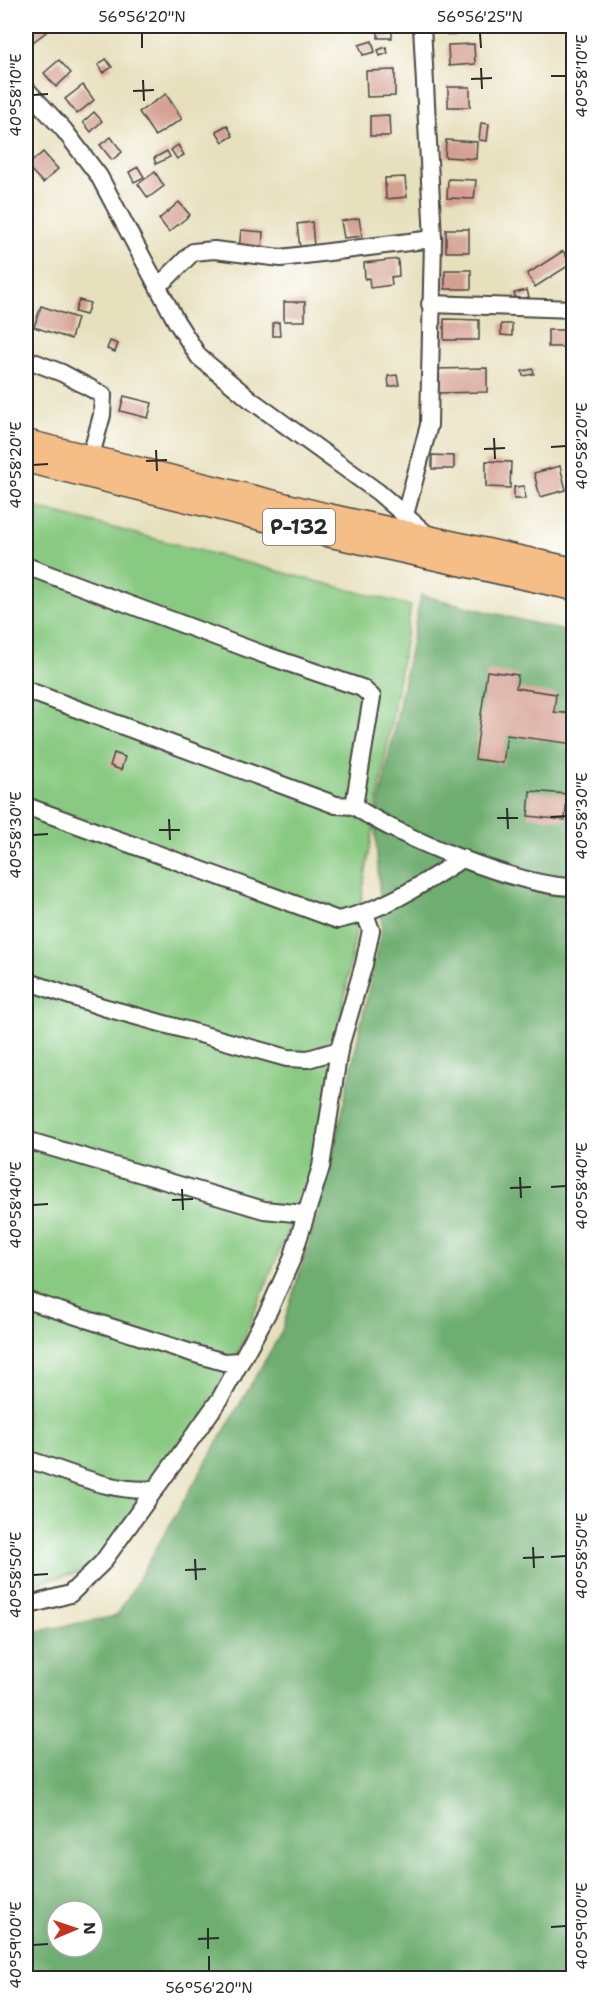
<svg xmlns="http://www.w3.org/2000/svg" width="599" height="2004" viewBox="0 0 599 2004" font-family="'Shantell Sans',sans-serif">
<rect width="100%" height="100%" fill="#fff"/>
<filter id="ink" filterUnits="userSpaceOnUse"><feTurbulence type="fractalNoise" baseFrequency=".0167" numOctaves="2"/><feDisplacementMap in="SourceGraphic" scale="12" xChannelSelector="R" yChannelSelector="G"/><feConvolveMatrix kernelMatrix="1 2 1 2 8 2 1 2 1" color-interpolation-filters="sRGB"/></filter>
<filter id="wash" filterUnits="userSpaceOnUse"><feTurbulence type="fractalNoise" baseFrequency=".008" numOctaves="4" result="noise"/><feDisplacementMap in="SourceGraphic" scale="24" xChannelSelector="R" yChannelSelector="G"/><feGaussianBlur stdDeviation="1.35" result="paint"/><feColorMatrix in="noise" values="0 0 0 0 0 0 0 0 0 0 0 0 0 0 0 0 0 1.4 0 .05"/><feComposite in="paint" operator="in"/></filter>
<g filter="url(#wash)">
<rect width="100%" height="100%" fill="#e7e0bd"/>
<!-- green -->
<polygon fill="#89ca82" stroke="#5a7a56" stroke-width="1.5" points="26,505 411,606 317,1159 224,1387 94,1568 26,1586"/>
<!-- forest -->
<path fill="#6eae70" stroke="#4c6c4e" stroke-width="1.5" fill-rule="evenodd" d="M421,595L573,633V1978H26V1633L117,1616L281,1333L325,1190L382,927L375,826ZM57,1911H93V1947H57Z"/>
<g id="blocks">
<!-- building -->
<g fill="#d5a092">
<polygon points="33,26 54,26 29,45 26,41 26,32"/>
<rect x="378" y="26" width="14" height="12"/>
<polygon points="448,26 461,26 461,34 448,35"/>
<polygon points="372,41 375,52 363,55 359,45"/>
<polygon points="474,44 475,64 449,66 448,45"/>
<polygon points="386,47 388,53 380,56 378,50"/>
<polygon points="106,59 112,67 103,73 98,65"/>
<polygon points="59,60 71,73 56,87 44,73"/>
<polygon points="395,70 395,96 367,97 366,71"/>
<polygon points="83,85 94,100 77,114 65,99"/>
<rect x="448" y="87" width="22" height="20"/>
<polygon points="166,94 182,119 155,136 139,112"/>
<polygon points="94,112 102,121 91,132 83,122"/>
<polygon points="389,115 390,136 370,136 370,116"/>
<polygon points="481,123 489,124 487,141 479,140"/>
<polygon points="227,125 233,136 223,142 216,131"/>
<polygon points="111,137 122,152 112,160 100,145"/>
<polygon points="446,140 477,142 476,159 445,157"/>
<polygon points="178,145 184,155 177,159 171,150"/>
<polygon points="167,151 170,157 156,164 154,158"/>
<polygon points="43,152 58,169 43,183 27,166"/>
<polygon points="138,167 144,177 134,182 129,172"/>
<polygon points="155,172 164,186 148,198 138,184"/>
<polygon points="405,177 407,197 386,199 385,178"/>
<polygon points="448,179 476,180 474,199 447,198"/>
<polygon points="179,202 190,215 169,232 159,219"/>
<polygon points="359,218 362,236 344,238 341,221"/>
<polygon points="312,222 314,247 300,248 297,224"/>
<rect x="446" y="229" width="23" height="23"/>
<polygon points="241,230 263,232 262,250 239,249"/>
<polygon points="563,251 571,264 535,287 527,274"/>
<polygon points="398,259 399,276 391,277 392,285 370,288 369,278 365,279 364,263"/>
<rect x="445" y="270" width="26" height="19"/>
<polygon points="527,290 529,297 516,300 514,293"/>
<polygon points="79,300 90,303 86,315 75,312"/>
<rect x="284" y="302" width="21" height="19"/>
<polygon points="41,306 77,318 71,339 34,327"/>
<polygon points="444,319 479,320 479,340 444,340"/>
<polygon points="279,322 280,336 273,336 273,323"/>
<polygon points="501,324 512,324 512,336 501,335"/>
<rect x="548" y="330" width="26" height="17"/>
<polygon points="110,341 118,344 115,352 107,349"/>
<polygon points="487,368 487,392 436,393 435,369"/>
<polygon points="533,369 534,374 523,376 522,371"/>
<polygon points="397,375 399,385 389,387 388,376"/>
<polygon points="124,396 152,403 148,418 120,411"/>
<polygon points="432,455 454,456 454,469 432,469"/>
<polygon points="486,461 511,462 510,488 486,487"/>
<polygon points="560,466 566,490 540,497 534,473"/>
<polygon points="524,486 525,499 514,499 514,487"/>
<polygon points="487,671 518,675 516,688 556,694 554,712 574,714 574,744 507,735 503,763 475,759"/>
<polygon points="114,753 125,757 121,770 110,766"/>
<polygon points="530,791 567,794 565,820 528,816"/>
</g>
</g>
</g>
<g filter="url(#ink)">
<use href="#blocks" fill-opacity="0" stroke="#474641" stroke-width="1.5"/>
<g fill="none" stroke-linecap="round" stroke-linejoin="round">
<defs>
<g id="minor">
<polyline points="26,89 64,130 99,176 176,321 199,357 251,400 378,492 431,538"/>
<polyline points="158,283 166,279 193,252 214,250 281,258 433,239"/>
<polyline points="430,304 574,309"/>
<polyline points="26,359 62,373 103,395 102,415 90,459"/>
<polyline points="405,515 429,425 433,239 422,26"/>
<path d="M26,566L262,654L362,688L372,697L354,806C398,837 520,887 574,887"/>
<polyline points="26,690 336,805 354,806"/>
<path d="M26,806L338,920C385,910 424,883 463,858"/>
<polyline points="26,981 103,1007 287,1058 308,1059 339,1050"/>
<polyline points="26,1140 264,1210 305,1214"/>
<polyline points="26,1300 192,1353 224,1362 241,1361"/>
<path d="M26,1459C68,1471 111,1494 156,1489"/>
<polyline points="26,1606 70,1594 102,1563 220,1399 269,1310 292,1259 321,1167 339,1050 364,964 371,930 365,914"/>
</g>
<g id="highway">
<polyline points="26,442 328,516 574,570"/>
<polyline points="26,460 322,533 574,588"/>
</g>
</defs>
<!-- minor casing -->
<use href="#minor" stroke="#474641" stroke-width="20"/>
<!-- highway casing -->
<use href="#highway" stroke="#474641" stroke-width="27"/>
<!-- minor -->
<use href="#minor" stroke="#fff" stroke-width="16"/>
<!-- highway -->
<use href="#highway" stroke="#f6be87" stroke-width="24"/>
</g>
</g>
<!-- ticks -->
<path fill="none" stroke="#2b2b2b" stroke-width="2" d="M142,33V48M480,33L481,48M481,68L482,89M551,76H566M471,79L492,78M143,80L144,101M133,91L154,90M33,95L48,94M494,438L495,459M551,447L566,446M484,449L505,448M156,450L157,471M146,461L167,460M33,465L48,464M507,808L508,829M551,817L566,816M497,818H518M169,819L170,840M159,830H180M33,835L48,834M520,1177L521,1198M551,1187L566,1186M510,1188L531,1187M182,1189L183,1210M172,1200L193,1199M33,1205L48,1204M533,1547L534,1568M551,1557L566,1556M523,1558L544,1557M195,1559L196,1580M185,1570L206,1569M33,1575L48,1574M551,1927L566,1926M208,1928V1949M198,1939L219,1938M33,1945L48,1944M209,1956V1971"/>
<g text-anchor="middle" stroke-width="4.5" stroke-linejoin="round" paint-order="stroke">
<!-- shield labels -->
<rect fill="#fff" stroke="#6b6b6b" stroke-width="1.5" x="263" y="509" width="72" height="36" rx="4.5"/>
<g font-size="21" font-weight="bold" fill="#2b2b2b">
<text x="299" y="534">Р-132</text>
</g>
</g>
<!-- margin -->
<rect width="599" height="2004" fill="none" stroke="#fff" stroke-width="66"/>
<!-- north arrow -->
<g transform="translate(75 1929) rotate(88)"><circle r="28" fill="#ffffff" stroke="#aaaaaa" stroke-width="1.5"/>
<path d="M0-4.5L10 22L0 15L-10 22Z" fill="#c8321e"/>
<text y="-9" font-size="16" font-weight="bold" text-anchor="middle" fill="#2b2b2b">N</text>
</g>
<rect x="33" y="33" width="533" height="1938" fill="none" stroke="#2b2b2b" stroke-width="2"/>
<g font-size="15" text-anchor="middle" fill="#2b2b2b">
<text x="142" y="22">56°56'20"N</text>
<text x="480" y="22">56°56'25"N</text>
<text transform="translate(582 76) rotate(-90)" y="5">40°58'10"E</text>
<text transform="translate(16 95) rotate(-90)" y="5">40°58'10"E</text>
<text transform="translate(582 446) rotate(-90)" y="5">40°58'20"E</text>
<text transform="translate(16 465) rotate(-90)" y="5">40°58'20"E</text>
<text transform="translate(582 816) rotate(-90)" y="5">40°58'30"E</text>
<text transform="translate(16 835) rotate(-90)" y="5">40°58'30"E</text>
<text transform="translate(582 1186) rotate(-90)" y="5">40°58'40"E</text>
<text transform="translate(16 1205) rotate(-90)" y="5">40°58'40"E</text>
<text transform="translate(582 1556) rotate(-90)" y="5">40°58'50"E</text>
<text transform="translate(16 1575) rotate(-90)" y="5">40°58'50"E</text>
<text transform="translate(582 1926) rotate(-90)" y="5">40°59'00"E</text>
<text transform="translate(16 1945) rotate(-90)" y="5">40°59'00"E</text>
<text x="209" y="1993">56°56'20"N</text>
</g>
</svg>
